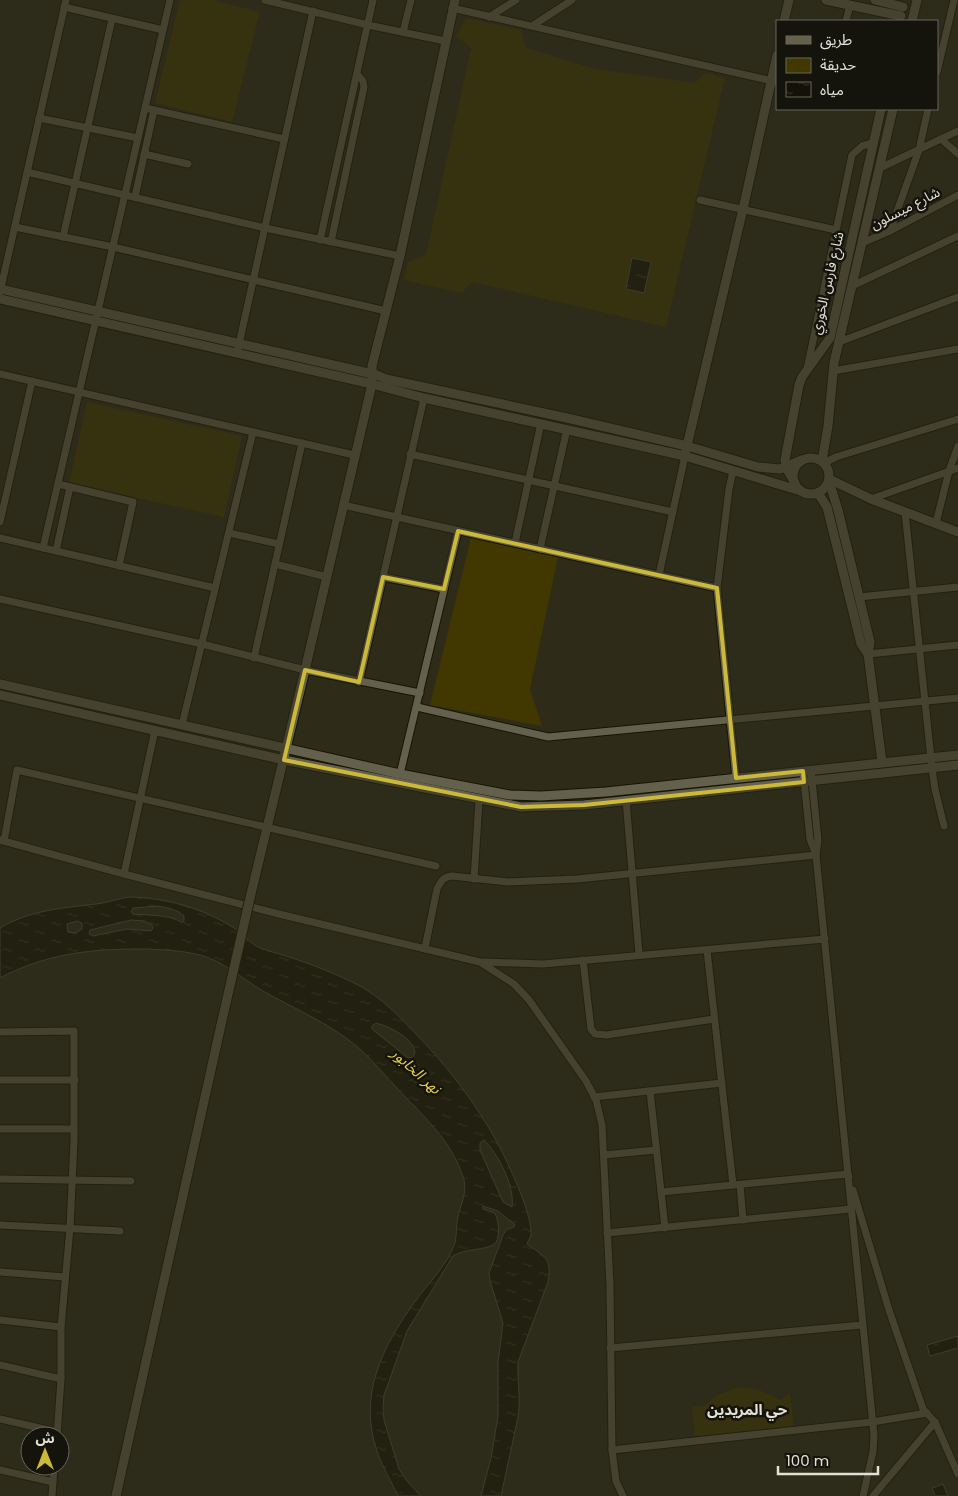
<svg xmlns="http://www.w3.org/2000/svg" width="958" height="1496" viewBox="0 0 958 1496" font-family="Poppins,'Noto Sans Arabic',sans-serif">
<defs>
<pattern id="water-ripples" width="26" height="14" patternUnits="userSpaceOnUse" patternTransform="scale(1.25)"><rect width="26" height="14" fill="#141206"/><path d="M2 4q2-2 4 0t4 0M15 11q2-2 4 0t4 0" fill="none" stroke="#36342a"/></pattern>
</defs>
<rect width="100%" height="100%" fill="#2e2c19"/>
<!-- park -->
<g fill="#403800">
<polygon points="180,0 212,0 260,12 232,122 155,103"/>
<polygon points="466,19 471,19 521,30 526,48 596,69 695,83 705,73 725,78 666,327 472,282 462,293 404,280 408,262 425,255 427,250 471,48 456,36"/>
<polygon points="87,402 242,436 224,517 69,483"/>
<polygon points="471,538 558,557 530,689 542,726 430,705"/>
<path d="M736,1388C753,1387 766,1391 780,1400L790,1393L794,1427L695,1438L692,1407L704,1406L716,1396Z"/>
</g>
<!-- water -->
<g fill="url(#water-ripples)" stroke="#525044" fill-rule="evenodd">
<polygon points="632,258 651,262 644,293 626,289"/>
<path d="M130,897C167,898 202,908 234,928C242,934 249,942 258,947C267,951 277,953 286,956C311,964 337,974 360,986C383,999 400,1017 417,1035C457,1077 490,1122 513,1175C519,1188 532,1220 531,1233C531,1237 529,1240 527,1243L528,1245C546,1257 552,1259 548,1282L518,1362C517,1380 521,1398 518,1417L501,1496H481L491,1458L498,1416V1362L503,1323L490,1281L489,1273L503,1235L506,1230L514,1227L515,1225L498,1211L483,1206V1209L495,1213C499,1222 500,1234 496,1243C486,1251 466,1248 453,1256L407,1331L384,1395L383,1408L384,1420L399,1469L406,1480L421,1496H398C391,1481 382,1466 377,1451C358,1396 382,1347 414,1303C428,1283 447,1266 455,1243C457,1234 456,1224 458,1216C461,1203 467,1194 464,1180C453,1141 421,1114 395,1086C379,1069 365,1051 346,1038C320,1019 291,1007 263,991C243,979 223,961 200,955C179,950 157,949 136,949C88,949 43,955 0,978V928C30,910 63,908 96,904C108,903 118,898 130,897ZM158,906C167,908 177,909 184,916V921L180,922C173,915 144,915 133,914L131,912L133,908ZM131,920L145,921L152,925L153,928L151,931L127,929L93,936L89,934L90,930ZM77,921L82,923V929L75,933L68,932L67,924ZM376,1023C391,1027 413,1038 415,1053L413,1057L408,1058L372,1029V1026ZM484,1140C498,1154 515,1186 512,1207L503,1202L480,1150V1143Z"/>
<polygon points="958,1336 958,1348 930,1356 927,1345"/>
<polygon points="943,1484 948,1496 935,1496 932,1488"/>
</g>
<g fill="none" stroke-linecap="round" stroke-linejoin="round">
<defs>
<g id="minor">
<polyline points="265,0 368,25 445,41"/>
<polyline points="64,7 163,30"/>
<polyline points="452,8 777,82"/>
<polyline points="489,17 516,0"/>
<polyline points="846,21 850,5"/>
<polyline points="532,26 572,0"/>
<polyline points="403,32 411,0"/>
<polyline points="937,72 954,0"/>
<polyline points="145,108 284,139"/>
<polyline points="39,118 138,138"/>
<polyline points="941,139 958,154"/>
<polyline points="144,154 188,164"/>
<polyline points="880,168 958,131"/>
<polyline points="27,172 265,228 400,256"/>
<polyline points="135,197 154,110"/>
<polyline points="700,200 836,230"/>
<polyline points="15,227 113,247 386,311"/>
<polyline points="890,231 919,150 928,109"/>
<polyline points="63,237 112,19"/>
<polyline points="320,240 373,0"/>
<polyline points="331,242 364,87 363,81 357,74"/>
<polyline points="862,243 890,231 958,195"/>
<polyline points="852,286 958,236"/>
<polyline points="0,292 66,0"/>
<polyline points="839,342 958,297"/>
<polyline points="237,353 313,11"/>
<polyline points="807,369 852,155 862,146 873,143"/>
<polyline points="833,371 958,349"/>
<polyline points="0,374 354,455"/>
<polyline points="410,454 673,512"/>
<polyline points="824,463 836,457 958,419"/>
<polyline points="733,471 729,489 717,588 736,778"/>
<polyline points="58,484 133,502 119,566"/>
<polyline points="871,499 958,468"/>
<polyline points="343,505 717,588"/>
<polyline points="905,512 932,768 935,789 944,826"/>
<polyline points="0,522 32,381"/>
<polyline points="936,523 949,471 958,446"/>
<polyline points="229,533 279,544"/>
<polyline points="0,538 215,588"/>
<polyline points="515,543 541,423"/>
<polyline points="43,548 170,0"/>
<polyline points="540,549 567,429"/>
<polyline points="56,551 70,487"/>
<polyline points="275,564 327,577"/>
<polyline points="659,575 685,456"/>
<polyline points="383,577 444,589"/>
<polyline points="859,597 958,587"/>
<polyline points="0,599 202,644 305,670 420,693"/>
<polyline points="868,654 958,645"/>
<polyline points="254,658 302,443"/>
<polyline points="359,682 424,398"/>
<polyline points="417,707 548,737 958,698"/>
<polyline points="182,725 253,432"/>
<polyline points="811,770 818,840 816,855 874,1435 873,1452 863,1496"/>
<polyline points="803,771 810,839 816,855"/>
<polyline points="400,774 458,531"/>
<polyline points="626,800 639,954"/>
<polyline points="0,840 124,874 283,915 480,962 514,984 529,1000 586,1081 596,1100 602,1125 610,1285 612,1450 616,1481 623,1496"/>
<polyline points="4,841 17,770 436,866"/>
<polyline points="124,874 155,730"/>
<polyline points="474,879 479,800"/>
<path d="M425,948L437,889C441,881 443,877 452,876L508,882L577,879L816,855"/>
<polyline points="707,950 733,1185"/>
<polyline points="583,960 591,1029 595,1034 606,1035 714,1019"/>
<polyline points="483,962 543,964 825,939"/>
<polyline points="0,1032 74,1031 74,1141 70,1228 61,1327 61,1379 57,1436"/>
<polyline points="0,1080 75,1080"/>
<polyline points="650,1091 665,1228"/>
<polyline points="594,1097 722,1083"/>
<polyline points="0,1129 74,1129"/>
<polyline points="604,1155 656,1150"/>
<polyline points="0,1179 131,1181"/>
<polyline points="740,1185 743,1220"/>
<polyline points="853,1190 889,1310 923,1409 935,1422 958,1474"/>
<polyline points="661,1192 848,1174 849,1177"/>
<polyline points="0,1225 120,1231"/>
<polyline points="607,1233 851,1209"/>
<polyline points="0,1272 65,1277"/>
<polyline points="0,1320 61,1327"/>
<polyline points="610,1348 862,1325"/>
<polyline points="0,1365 61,1379"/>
<polyline points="0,1419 57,1432"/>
<polyline points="612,1450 872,1422 927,1413"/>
<polyline points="0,1470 53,1482"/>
<polyline points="52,1496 54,1466"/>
<polyline points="873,1496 935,1422"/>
</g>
<g id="tertiary">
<polyline points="826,0 901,16"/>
<polyline points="875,0 903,7"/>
<polyline points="784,21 789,0"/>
<polyline points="912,21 917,0"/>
<polyline points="0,289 377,375 386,379 567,418 687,446 758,467 780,469 802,460"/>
<polyline points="0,299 372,384 424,398 685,456 801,491"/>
<polyline points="686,450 743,209 777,55"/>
<circle cx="811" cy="476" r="18"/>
<polyline points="822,461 828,426 834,363 893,109"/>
<polyline points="829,479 871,499 958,532"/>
<polyline points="829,481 838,510 870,642 868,654 882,762"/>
<polyline points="795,483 788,471 785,460 799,385 802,377 830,338 881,109"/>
<polyline points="818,493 827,507 861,644 868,654"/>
<polyline points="0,684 400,774 510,795 541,796 606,792 958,755"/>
<polyline points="0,695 284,760 521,807 584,805 958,765"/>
<polyline points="250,898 305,670 372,384 372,366 400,256 455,0"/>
<polyline points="116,1496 221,1025"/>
</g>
</defs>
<!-- minor casing -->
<use href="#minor" stroke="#171404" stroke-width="9"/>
<!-- tertiary casing -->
<use href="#tertiary" stroke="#171404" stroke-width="11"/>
<!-- minor -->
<use href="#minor" stroke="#63604c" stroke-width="7"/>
<!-- tertiary -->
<use href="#tertiary" stroke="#63604c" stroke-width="9"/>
<defs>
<polyline id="tertiary-bridge" points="221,1025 250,898"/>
</defs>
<!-- tertiary-bridge casing -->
<use href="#tertiary-bridge" stroke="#171404" stroke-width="11" stroke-linecap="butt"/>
<!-- tertiary-bridge -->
<use href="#tertiary-bridge" stroke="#63604c" stroke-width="9"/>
</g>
<!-- marked area -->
<path d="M0 0H958V1496H0ZM458,531L717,588L736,778L803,771L804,782L584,805L521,807L284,760L305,670L359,682L383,577L444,589Z" fill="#2e2c19" fill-opacity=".55" fill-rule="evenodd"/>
<path fill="none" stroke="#ccb939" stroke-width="4" stroke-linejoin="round" d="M458,531L717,588L736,778L803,771L804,782L584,805L521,807L284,760L305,670L359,682L383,577L444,589Z"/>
<g text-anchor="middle" stroke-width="5" stroke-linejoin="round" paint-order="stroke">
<!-- street labels -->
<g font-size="14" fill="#e3e1d6" stroke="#15140c">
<text transform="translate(905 208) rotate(-27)" y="5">شارع ميسلون</text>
<text transform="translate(827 283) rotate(-77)" y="5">شارع فارس الخوري</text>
</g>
<!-- water labels -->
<g font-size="15" font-style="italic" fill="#e1ce49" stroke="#15140c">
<text transform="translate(416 1071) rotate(42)" y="5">نهر الخابور</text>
</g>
<!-- neighbourhood labels -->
<g font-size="15" font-weight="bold" fill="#e3e1d6" stroke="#15140c">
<text x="747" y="1415">حي المريدين</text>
</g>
</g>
<!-- legend -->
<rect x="776" y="20" width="162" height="90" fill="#15140c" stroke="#67665d"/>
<rect x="786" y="36" width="25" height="8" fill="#63604c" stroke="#67665d"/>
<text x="820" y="45" font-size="15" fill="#e3e1d6">طريق</text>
<rect x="786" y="58" width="25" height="15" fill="#403800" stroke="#67665d"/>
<text x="820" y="70" font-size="15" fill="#e3e1d6">حديقة</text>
<rect x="786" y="82" width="25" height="15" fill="url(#water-ripples)" stroke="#67665d"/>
<text x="820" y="95" font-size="15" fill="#e3e1d6">مياه</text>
<!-- north arrow -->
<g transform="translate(45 1451)"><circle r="24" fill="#15140c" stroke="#67665d"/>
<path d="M0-4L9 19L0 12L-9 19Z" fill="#ccb939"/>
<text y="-8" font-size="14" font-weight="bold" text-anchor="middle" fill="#e3e1d6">ش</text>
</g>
<!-- scale -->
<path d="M778 1466v8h100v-8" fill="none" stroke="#e3e1d6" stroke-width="2.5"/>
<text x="786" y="1466" font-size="15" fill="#e3e1d6" stroke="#15140c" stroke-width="4" paint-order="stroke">100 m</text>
</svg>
